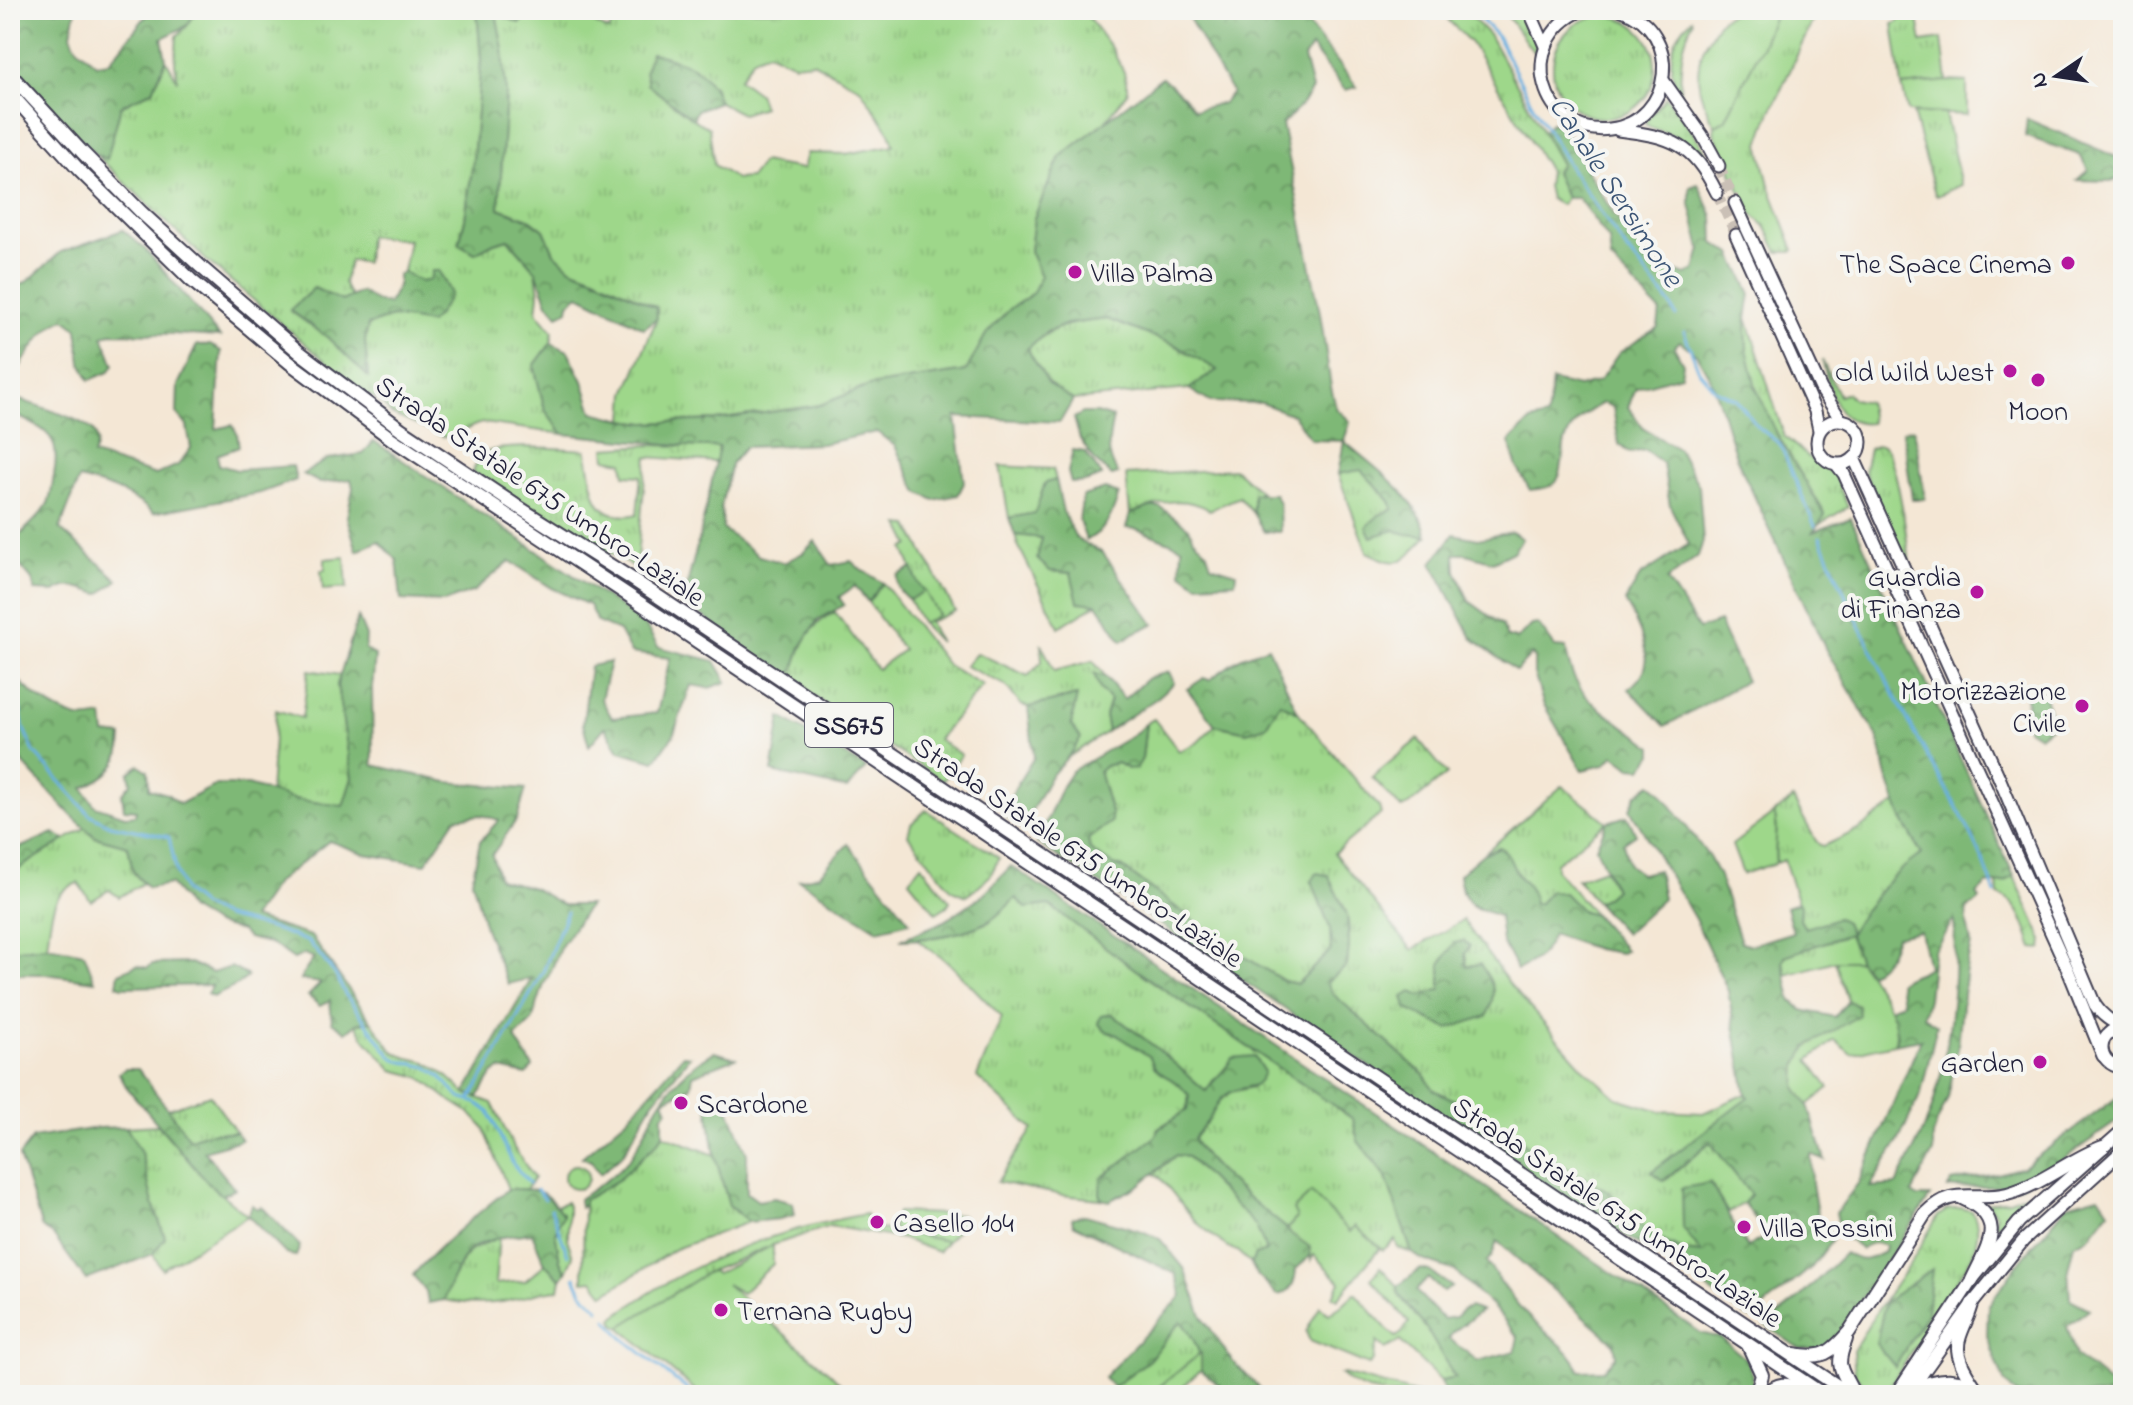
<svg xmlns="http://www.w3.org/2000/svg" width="2133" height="1405" viewBox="0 0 2133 1405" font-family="'Indie Flower',sans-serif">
<defs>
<pattern id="grass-tufts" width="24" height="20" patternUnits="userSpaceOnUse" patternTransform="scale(2)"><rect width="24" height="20" fill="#9ed78a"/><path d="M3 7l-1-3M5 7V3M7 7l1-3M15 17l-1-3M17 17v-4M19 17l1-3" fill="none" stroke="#88b878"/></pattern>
<pattern id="forest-crowns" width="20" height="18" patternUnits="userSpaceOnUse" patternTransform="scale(2)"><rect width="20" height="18" fill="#7eb876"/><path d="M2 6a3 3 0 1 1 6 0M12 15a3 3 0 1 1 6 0" fill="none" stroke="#679562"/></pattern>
</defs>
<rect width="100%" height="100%" fill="#f6f6f2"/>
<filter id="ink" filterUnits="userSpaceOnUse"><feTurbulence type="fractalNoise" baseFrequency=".0125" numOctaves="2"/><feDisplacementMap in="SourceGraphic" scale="16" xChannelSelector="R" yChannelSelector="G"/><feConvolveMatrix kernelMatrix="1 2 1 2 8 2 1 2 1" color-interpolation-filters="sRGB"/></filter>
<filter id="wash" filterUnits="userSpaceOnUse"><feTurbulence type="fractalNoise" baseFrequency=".006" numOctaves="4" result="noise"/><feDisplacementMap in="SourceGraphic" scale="32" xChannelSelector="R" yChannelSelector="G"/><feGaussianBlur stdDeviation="1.8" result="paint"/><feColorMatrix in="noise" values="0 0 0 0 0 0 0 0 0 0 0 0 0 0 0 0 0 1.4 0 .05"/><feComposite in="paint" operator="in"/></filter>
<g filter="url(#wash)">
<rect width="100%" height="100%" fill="#f4e7d5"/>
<!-- grass -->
<g fill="url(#grass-tufts)" stroke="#607c62" stroke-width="2" fill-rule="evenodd">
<path d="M197,10H477L481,59L473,161L465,219L459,244L475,252L494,243L508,239L536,271L539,294L537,312L553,331L551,343L534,366L545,410L563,434L484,423C469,424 459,438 444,437L391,414L379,400L363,393L205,259L96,155L106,159L121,105L153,90L166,60L178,81L175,64L177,36L187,26ZM368,236L409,240L403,272L421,282L431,280L439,271L451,294L430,323L392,317L368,325L365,341L368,376L327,337L290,311L314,288L342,301L351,297L344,283L350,260L366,263Z"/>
<path d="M525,10H570L609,31L613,21L649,18L662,10H1083L1111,48L1124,72L1128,92L1104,123L1060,157L1034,218L1030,251L1042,276L1032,294L1011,308L966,371L869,386L820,405L716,420L646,423L624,420L626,393L657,318L656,307L595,277L570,268L554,253L544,230L531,220L499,208L506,93L503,49L495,12L519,23ZM768,52L794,64L813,62L860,88L890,133L894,145L846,154L807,153L803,169L762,162L750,178L736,179L714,165L709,128L693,119L648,85H713L719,102L742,114L763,107L758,93L739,79L753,58Z"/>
<polygon points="1438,10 1465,10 1490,36 1561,164 1555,172 1566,198 1561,205 1550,199 1547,186 1549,171 1471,43"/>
<polygon points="1503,10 1522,10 1536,44 1536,56"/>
<polygon points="1776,10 1865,10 1865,13 1821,15 1813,20 1768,118 1759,144 1769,185 1794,250 1792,252 1778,252 1765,226 1750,212 1714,133 1715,125 1725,120 1762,45"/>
<polygon points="1917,12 1922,42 1942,39 1947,81 1902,86 1893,24 1899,22 1899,14"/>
<circle cx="1604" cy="67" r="51"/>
<path d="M1692,19L1693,21C1680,47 1681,65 1680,93L1678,92C1667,65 1669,39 1692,19Z"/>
<path d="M1666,97L1700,142L1715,171L1712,173C1703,158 1691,143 1675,136C1665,131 1654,130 1645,124L1647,119Z"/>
<polygon points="1913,113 1945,114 1961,185 1937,196 1935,194"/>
<path d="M1747,318L1784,436L1814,462L1835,475L1848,507L1818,525L1825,514C1793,457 1737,387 1747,318Z"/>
<path d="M1107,319L1175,345L1218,370L1189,389L1073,400L1049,384L1027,349C1056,323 1070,324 1107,319Z"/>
<path d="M1822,360L1839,396L1847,393L1853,399L1868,402L1871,423C1835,428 1829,386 1822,360Z"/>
<path d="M648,445L719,447L716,462L647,457L636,568L472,472C475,467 479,459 483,455C495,442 566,449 586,450C589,462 592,491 598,501C605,515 624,518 637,514L641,476L625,475L623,462L606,459L605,448Z"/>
<path d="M1878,445L1884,446C1899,464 1907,543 1911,570V577L1864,471L1869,449Z"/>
<polygon points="1000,466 1053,469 1056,480 1045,483 1035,513 1009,518"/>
<path d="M1235,469L1261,492L1253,494V513L1239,497L1210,510C1181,494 1158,503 1130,514L1126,475Z"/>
<path d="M1361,469L1390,501L1393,510L1379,516C1398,532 1402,533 1427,536C1401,562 1402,570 1367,552L1338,474Z"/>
<polygon points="900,525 909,526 955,611 929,622 939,642 922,624 938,614 918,583 904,549 910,545"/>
<polygon points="1015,535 1043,538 1050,571 1071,573 1097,604 1059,627 1017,543"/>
<path d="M883,583L948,666L983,685L938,739L961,755L943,781L779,674L793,673C801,646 808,625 835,612L877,669L903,650L868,602Z"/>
<polygon points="1041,643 1054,671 1093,661 1106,677 1095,674 1100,689 1110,700 1105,716 1108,731 1064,760 1072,751 1071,725 1076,696 1028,707 1021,705 1005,685 965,666 977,653 1028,676 1042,662"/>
<polygon points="309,670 340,675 337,685 352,778 343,807 293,799 270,792 276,710 302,718"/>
<path d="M1280,703L1298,712L1379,807L1381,814L1334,853L1412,950L1463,920L1511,986L1582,1067L1617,1098L1661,1111L1703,1113L1746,1094L1749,1097L1665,1181L1710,1142L1751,1195L1744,1203L1728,1213L1710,1183L1701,1254L1685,1252L1650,1235L1608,1191L1528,1146L1487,1116L1434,1090L1424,1075L1333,994L1327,982L1347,966C1349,945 1353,916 1339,898C1333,891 1320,886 1312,882L1330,928L1331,950L1297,984L1284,981L1231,948L1123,868L1113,865L1090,850L1088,839L1111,821V813L1098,771L1105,766L1117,763L1128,769L1142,759L1146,723L1154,719L1179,751L1197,743L1215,725L1247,732Z"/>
<polygon points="1418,739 1447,774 1409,805 1401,808 1372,777"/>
<polygon points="1562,786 1607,822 1556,863 1556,870 1625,950 1621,953 1596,949 1473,907 1462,892 1459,875"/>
<path d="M1793,799L1816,841L1820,845L1824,846L1858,830L1896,803L1901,817L1922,855L1849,934L1859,961H1835L1786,975L1783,962L1785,955L1842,937L1838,918L1805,928L1800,920L1801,906L1798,903L1784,860L1776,863C1773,846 1780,829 1774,813Z"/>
<polygon points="926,810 999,858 990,876 967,896 952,890 908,835 911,824"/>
<path d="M85,828L95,837L128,846L133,872L143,883L119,897L109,890L91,901L78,883C49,892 51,920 47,946L10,950V874Z"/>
<polygon points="1604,869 1615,889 1605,898 1596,902 1577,879"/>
<path d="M2014,876L2043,940L2042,949L2033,948C2025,928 2021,902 1998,895L1997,883L2005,882Z"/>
<path d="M1016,898L1026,908L1049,905L1136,970L1353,1119L1358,1141L1385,1175L1412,1253L1398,1248L1395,1240L1383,1250L1355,1226L1350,1233L1297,1218L1286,1230C1266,1213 1199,1159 1194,1138L1209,1119L1217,1103L1231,1092L1252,1087L1264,1072L1254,1056L1214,1079L1206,1091L1159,1050L1112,1014L1105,1031L1117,1035L1151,1057C1156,1074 1160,1072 1174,1081C1179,1084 1184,1090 1189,1095L1188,1110L1158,1128L1156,1137L1100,1192L1101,1199L1062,1195L997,1182L1033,1129L977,1077L1002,1017L949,963L916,939L959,932L989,922Z"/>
<polygon points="371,1021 393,1051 405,1057 426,1062 447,1076 465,1093 492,1103 514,1148 534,1178 526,1189 508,1189 484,1128 470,1113 448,1099 420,1077 393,1070 365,1039 356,1024"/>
<polygon points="210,1095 236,1132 208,1133 190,1139 168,1109"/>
<polygon points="158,1125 209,1184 248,1216 162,1269 153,1254 165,1237 126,1127"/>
<polygon points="663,1135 715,1155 729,1206 749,1222 675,1249 604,1294 593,1280 583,1281 584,1200 618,1180 656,1144"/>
<polygon points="1176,1155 1188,1157 1256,1226 1267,1251 1255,1255 1251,1264 1237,1251 1227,1247 1196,1222 1159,1176 1154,1174"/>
<circle cx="576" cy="1177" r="12"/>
<polygon points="2029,1193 1995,1228 1996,1215 1987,1203 2009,1200"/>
<polygon points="566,1202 568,1206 568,1242 573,1256 566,1272 560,1261 555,1233 563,1215 556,1206"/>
<path d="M1961,1208L1972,1211C1981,1227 1977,1240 1972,1257L1884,1395H1876L1855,1376L1853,1351L1871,1320L1913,1259L1938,1216L1947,1210Z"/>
<path d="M866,1214L868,1229L892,1230L947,1241L938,1252L903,1239L830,1226L773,1245L708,1272L620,1327L615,1324L613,1318C691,1260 771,1231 866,1214Z"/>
<path d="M499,1237L495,1284L525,1281L545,1264L561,1279L559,1290C539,1291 522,1299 502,1302C482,1305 464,1304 444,1300L451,1281L468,1252Z"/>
<polygon points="1380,1267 1398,1286 1399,1295 1426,1328 1456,1379 1441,1381 1400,1341 1385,1349 1377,1342 1373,1361 1369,1365 1310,1341 1306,1332 1320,1306 1329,1314 1341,1306 1355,1293 1387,1329 1396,1337 1402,1333 1409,1322 1371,1279"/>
<polygon points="1181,1321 1189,1332 1201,1353 1149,1395 1121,1395 1113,1387 1149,1360"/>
<path d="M1340,1374H1344L1422,1395C1394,1395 1361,1395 1340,1374Z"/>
</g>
<!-- forest -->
<g fill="url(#forest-crowns)" stroke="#506d58" stroke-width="2" fill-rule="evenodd">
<polygon points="10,10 76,10 71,34 75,45 96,64 109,62 151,10 197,10 187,26 162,38 166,60 153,90 121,106 107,159 96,155 32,89 10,62"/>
<polygon points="477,10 537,10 519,23 496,13 503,49 506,93 499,208 531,220 544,230 554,253 570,268 594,277 656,307 657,318 644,328 579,295 569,303 568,310 558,315 548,303 536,271 508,239 494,243 475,253 459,244 465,219 473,161 481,59"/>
<path d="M1184,10H1297L1357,87L1345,90L1311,47L1304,58L1312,89L1300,107L1282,124L1320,313L1331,387L1336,408L1350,421L1344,441C1374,468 1418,495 1427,536L1406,534L1395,530L1371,537L1366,527L1379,515L1393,509L1390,501L1361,470L1338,474L1344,441L1311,440L1293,415L1262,403L1210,402L1189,389L1217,370L1175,345L1107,319L1067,324L1045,333L1027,349L1049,384L1073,400L1060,422L956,417L964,483L958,495L934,500L918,492L895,446L877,432L822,444L745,447L731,464L721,506L723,529L759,556L784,563L803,553L815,541L831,565L851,561L859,568L883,583L868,602L855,586L839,597L844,605L818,620L801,647L793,673L779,674L691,607L687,585L701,531L719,447H698L563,434L545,410L534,366L551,343L568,351L583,381L593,412L624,420L646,423L716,420L820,405L869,386L966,371L986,334L1011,308L1032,294L1041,276L1030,251L1034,218L1060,157L1162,77L1183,96L1195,110L1223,103L1232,92C1214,66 1201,37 1184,10Z"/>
<path d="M651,53C684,61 707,67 719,102L697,110L693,119L648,85L645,71Z"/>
<polygon points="2027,119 2123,160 2123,179 2109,181 2077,180 2088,170 2080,155 2025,136"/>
<path d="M1551,123L1558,125L1573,142L1588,172L1615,216L1637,244L1661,267L1686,275L1695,270L1701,249L1690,204V187L1698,184L1713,216L1714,243L1732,254L1751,294L1746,325L1747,349L1756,388L1777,434L1825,515L1813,532L1851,518L2014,876L2005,882L1986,885L1977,894L1980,899L1967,909V923L1971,943L1965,975L1958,1046L1948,1098L1937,1122L1933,1136V1152L1912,1193L1918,1197H1930L1837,1336L1822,1349H1800L1765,1325L1798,1299L1845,1253C1861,1263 1867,1261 1884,1252L1885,1246C1876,1241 1869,1243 1861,1249L1841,1235L1836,1213L1859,1182L1921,1039L1894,1044L1898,1036L1888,1008L1902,1003L1899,982C1908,974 1919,975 1928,967L1920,931L1896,936C1890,956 1886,962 1869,974L1859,961L1849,934L1785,956L1783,962L1791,1000L1802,1010L1835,1017L1848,1001L1858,1005L1859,1015L1807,1047L1796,1087L1808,1105L1825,1160L1811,1154L1812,1183L1817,1214L1833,1239L1812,1267L1750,1318L1720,1299L1691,1275L1559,1196L1110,890L1037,843L1062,786L1072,771L1135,734L1146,723L1142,759L1136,769H1128L1117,763L1105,766L1099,771L1111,813V822L1088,839L1090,850L1113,865L1123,868L1231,948L1284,981L1297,984L1331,950L1330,928L1312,881L1317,873L1328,875L1347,915L1349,944L1347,966L1327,982L1333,994L1424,1075L1434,1090L1487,1116L1528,1146L1608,1191L1650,1235L1685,1251L1701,1253L1683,1228L1682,1188L1710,1183L1747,1247L1767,1236L1744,1203L1751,1195L1710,1142L1664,1181L1651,1172L1749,1097L1746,1094L1728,991L1695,919L1630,809L1636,795L1651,784L1660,791L1709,857L1719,876L1741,942L1751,945L1793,932L1786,907L1798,903L1801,906L1800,920L1805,928L1838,918L1845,922L1850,933C1867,903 1893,872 1922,854L1901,817L1886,773L1878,738L1826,650L1736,457L1719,402L1710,378L1697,355L1680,341L1674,347L1683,364L1681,375L1636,388L1628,407L1644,429L1678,449L1699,486L1703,541L1698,556L1667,580L1699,629L1719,622L1746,681L1665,726L1629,689C1636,682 1646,673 1646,662C1647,642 1634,618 1625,601L1640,576L1689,544L1670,506L1663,464L1645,450L1630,453L1619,444L1613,407L1603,403C1588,411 1572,422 1566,439C1560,453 1566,479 1550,486C1545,489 1536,489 1530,490L1517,467L1509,442L1531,421L1547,417L1552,381L1579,387L1599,381L1619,353L1658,327L1660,311L1611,260L1609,240L1578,198H1566L1555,172L1561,164L1543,132ZM1954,919C1957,981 1951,1041 1934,1101C1925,1131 1910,1158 1896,1185L1870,1187L1898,1142L1921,1093L1937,1025L1923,1016L1928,999L1933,952Z"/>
<path d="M123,230L145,249L220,337L173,334L110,333L103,336L114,365L109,372L90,380L81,363L77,328L65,319C42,326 27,358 13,377L10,385L11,289L28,281L61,252Z"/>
<polygon points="432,271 439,271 451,294 437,316 430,323 392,317 368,325 365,341 368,377 327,337 290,310 314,288 342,301 361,292 376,301 388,304 398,286 398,275 403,272 421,282 430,280"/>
<path d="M197,345H210L221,351L216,429L232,425L237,433L239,447L217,455L219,465L237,470L293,466L296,480L260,493L153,513C133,494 106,485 79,479L60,529L118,580L100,594C85,590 69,581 55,592L35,591L33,581L10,554C14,533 37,523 47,505C52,497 52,484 54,475C62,432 43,430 10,412V391L17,399C33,405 85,419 94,432C99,440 96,449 93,455L156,475L178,465L191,448L187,426L177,413L178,385Z"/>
<path d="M1083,413H1096L1113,418C1108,441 1105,453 1118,474L1112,476L1095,461L1080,439L1074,418Z"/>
<polygon points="1914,428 1925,499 1912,499 1903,431"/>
<polygon points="374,441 644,623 658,647 715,661 727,682 709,688 691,685 673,736 655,761 619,751 605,727 589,746 583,724 590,666 610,662 601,699 612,718 657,713 670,658 631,653 619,631 597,622 589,605 552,588 510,561 474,591 444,602 401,600 397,560 379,541 357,551 347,517 353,488 351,479 320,483 303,474 328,459 363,454"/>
<polygon points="1073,450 1085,452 1102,476 1085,482 1071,483 1068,472"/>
<polygon points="1056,480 1063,512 1076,538 1103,553 1154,624 1134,633 1122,641 1097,604 1078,602 1071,573 1050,571 1037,559 1042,538 1015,535 1009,518 1035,513 1045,483"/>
<path d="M1105,489L1119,494C1113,513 1106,532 1086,540L1079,520L1083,496Z"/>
<polygon points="1253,494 1275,494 1279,504 1280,532 1264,532 1253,513"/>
<polygon points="1150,507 1160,507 1189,528 1194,539 1206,550 1211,565 1236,573 1235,582 1197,584 1181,572 1182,547 1137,529 1126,528 1130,514"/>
<path d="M1512,532L1522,539L1513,552L1493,562L1467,554H1455L1456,571L1469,601L1502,625L1507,638H1518L1532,625L1538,624L1555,647L1566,648C1572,704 1614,715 1653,747V754L1642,768L1630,767L1614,755L1604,765L1582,770L1543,703L1534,673V659L1532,654L1516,671L1472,638L1432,563L1454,534L1478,539Z"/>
<path d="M912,568L918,583L925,591L909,600C900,592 895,588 898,575Z"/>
<path d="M358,617L366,636L365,650L375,655L372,690L373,765L447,782L526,789L517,819L492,855L499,879L533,888L563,905H589L560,948L551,971L544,984L532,1021L515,1038L533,1067L526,1075L500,1069L492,1075L478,1097L465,1093L532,978L508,984L486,931L472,880L480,841L499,820L481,815L456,818L425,864L365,854L329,841L276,883L252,918L311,936L371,1021L356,1024L346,1032L332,1022L330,1000L320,1006L308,996L321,983L301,980L303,974L314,958L304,954L294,959L272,944L248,938L241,931L215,924L188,908L183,899L170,884L148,888L133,872L128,846L95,837L71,815L10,749V671C27,691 52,711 78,718C86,720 95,717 103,716L105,734L122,736C121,768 109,775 83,788L95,806L125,816L135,815L136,810L124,809L122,794L131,783L129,773L139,765L148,771L149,789L167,794L180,804L216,785H248L293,799L343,806L352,778L337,685Z"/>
<polygon points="1268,647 1298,712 1280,703 1266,726 1247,732 1215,725 1187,689 1204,678 1209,680 1240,658"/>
<polygon points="1169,672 1174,683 1157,698 1108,731 1105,716 1110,700 1100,689 1094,674 1106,677 1124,699 1148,678"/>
<polygon points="2043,691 2054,724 2039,736 2028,729 2026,695"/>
<polygon points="1077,696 1071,725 1081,738 1072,752 1050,777 1022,828 1003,814 1015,788 1034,757 1028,707"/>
<polygon points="781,717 866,768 847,789 772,772"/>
<polygon points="1627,816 1636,834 1623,843 1629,865 1641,874 1658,870 1663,899 1625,934 1596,902 1605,898 1615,889 1596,848 1607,822"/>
<polygon points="54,833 65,840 10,874 10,852"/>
<polygon points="848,844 910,922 878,930 799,880 819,875"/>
<path d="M1500,847C1509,854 1510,860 1515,870C1522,883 1533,886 1534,904L1539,903L1550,891L1564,893L1583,912L1595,915L1625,950L1621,953L1596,949L1553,934C1545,954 1537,961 1517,970L1502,942L1499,916C1472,906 1464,906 1459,875L1483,854Z"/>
<path d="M1011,866L1701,1333L1721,1338L1746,1359L1753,1375V1386L1748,1395H1679L1681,1391L1670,1384L1633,1395H1445L1441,1381L1455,1378L1426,1328L1399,1295L1398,1286L1421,1269L1429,1271L1452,1287L1443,1292L1428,1278L1416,1291L1443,1319L1455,1317L1462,1310L1470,1307L1481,1311L1452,1333L1449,1339L1478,1361L1515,1351L1518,1337L1494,1308L1455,1271L1423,1260L1412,1253L1385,1175L1358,1141L1353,1119L1136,970L1049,905L1026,908L1016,898C1007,906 998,917 987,922C962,935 928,939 900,940L945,921L984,894ZM1497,1241L1614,1343L1616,1356L1604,1370L1580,1371C1569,1348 1551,1337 1533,1321C1515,1305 1501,1281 1486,1262L1492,1256Z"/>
<path d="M1464,941L1470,946L1465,953L1467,966L1480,964C1495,985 1497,991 1487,1016L1448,1029L1407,1009L1403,997L1412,992L1421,996L1441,989V964L1454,943Z"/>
<polygon points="47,946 84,953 95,981 46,974 10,974 10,950"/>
<polygon points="190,963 212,973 231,967 248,976 238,985 213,997 207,994 212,985 123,987 117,985 119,973 137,965 147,968 152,964"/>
<path d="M1112,1014L1159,1050L1206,1091C1214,1078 1225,1072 1232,1058L1254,1056L1264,1072C1256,1093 1245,1084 1229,1093C1218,1099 1216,1108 1210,1118C1205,1125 1199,1132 1194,1138C1201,1165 1286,1227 1310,1247L1309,1257L1296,1269C1295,1283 1292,1292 1277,1295L1257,1275L1251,1264L1255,1255L1266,1251L1256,1226L1188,1157L1176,1155L1137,1187L1109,1201L1101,1199L1100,1192L1101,1178L1155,1137L1158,1129L1187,1110L1189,1095C1184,1090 1179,1084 1174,1081C1160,1072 1156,1074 1150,1057L1117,1035L1105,1031L1098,1023L1101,1016Z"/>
<path d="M714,1052L736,1058L693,1075L691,1087L664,1100L668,1110L663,1115V1135L656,1144L618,1180L584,1200V1206L580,1207L579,1199C597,1186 620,1173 632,1155C644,1137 651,1116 663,1099C676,1080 694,1063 714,1052Z"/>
<polygon points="683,1055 690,1056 652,1104 623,1154 600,1174 591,1161 582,1157 628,1118"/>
<polygon points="125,1069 138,1069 190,1139 208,1133 236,1132 241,1140 204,1151 235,1189 222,1195 209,1184 127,1088 119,1073"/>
<polygon points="2123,1093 2123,1117 2054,1166 2020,1186 1948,1188 1952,1182 1957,1181 1998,1174 2023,1167"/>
<polygon points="724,1096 747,1154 747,1193 758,1201 774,1198 793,1203 795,1215 780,1219 749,1222 729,1206 715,1155 708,1107"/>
<polygon points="126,1127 141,1152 153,1204 165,1238 153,1254 86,1280 53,1235 42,1228 19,1156 33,1138 98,1128"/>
<path d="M508,1189C539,1188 545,1190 563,1215L555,1233L560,1261L566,1272L561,1279L545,1264L532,1233C513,1235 478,1239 466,1254C456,1267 450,1285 444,1300L428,1303L426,1292L413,1275C442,1242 474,1217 508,1189Z"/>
<polygon points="2099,1196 2109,1211 2089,1237 2074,1244 2068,1269 2070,1299 2089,1309 2067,1326 2076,1356 2123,1395 2017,1395 2004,1381 1987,1336 1988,1306 2016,1266 2067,1205"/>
<polygon points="252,1205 258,1209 261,1206 300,1246 296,1256 286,1254 248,1216"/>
<path d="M1085,1215L1142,1231L1160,1239L1184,1268L1203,1318L1232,1361L1267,1395H1231L1201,1370C1201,1350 1193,1337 1181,1321L1149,1360L1113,1387L1104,1377L1182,1296L1176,1274L1073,1224L1072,1218Z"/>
<polygon points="1932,1269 1927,1313 1895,1367 1876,1344 1885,1302"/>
</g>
<!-- garden -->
<g fill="#9ed78a" stroke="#607c62" stroke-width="2">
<path d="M1753,10H1776L1762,45L1725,120L1715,125C1696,94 1691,66 1711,35C1714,30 1718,22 1722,19C1730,12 1743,12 1753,10Z"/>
<polygon points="1947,81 1967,82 1967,115 1908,112 1902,86"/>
<polygon points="345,557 347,588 323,590 321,570 325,570 325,559"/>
<polygon points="925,591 938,615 922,624 909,600"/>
<path d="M1774,813C1780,829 1773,846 1776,863L1743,874L1732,845Z"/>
<polygon points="921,865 950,901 947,906 936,913 909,880"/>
<path d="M1835,961H1859C1873,980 1904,1021 1894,1044L1851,1054L1835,1040L1809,1060L1829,1088L1808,1105L1796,1087L1797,1066L1807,1047L1859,1015L1858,1005L1848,1001Z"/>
<polygon points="1311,1193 1350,1232 1355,1226 1380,1248 1338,1299 1333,1296 1340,1282 1314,1255 1311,1260 1310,1247 1286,1230 1297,1218 1293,1210"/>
<polygon points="897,1212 963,1215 965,1224 958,1229 947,1241 892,1230"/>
<polygon points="773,1245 773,1264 742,1293 726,1284 830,1373 851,1395 701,1395 620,1327 708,1272 712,1271 716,1274"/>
<polygon points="1201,1353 1201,1370 1173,1395 1149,1395"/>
</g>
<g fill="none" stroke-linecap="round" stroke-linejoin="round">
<!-- stream -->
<g stroke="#69b0e0" stroke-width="3">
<polyline points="1472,10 1497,36 1531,102 1572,171 1624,246 1671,305 1676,316"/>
<polyline points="1684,332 1699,371 1715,390 1736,399 1757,426 1780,444 1815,526"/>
<path d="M1820,537C1849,605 1880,670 1916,735C1944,787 1979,838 1995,894"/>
<polyline points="10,692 19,705 23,727 34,752 89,814 110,825 169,837 177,874 185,892 202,906 225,917 277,930 309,942 335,974 345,994 390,1055 399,1061 427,1067 440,1076 460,1098 477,1103 489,1112 513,1164 529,1183"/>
<polyline points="470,1100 543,972 567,912"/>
<polyline points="537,1190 545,1199"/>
<polyline points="551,1209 568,1255"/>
<polyline points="575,1277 582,1292 599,1309"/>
<polyline points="607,1319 622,1337 694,1395"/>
</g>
</g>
</g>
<g filter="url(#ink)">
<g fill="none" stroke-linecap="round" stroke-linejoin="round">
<!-- secondary-tunnel -->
<g stroke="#cac0b6" stroke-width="11" stroke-dasharray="11 5.5" stroke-linecap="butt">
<polyline points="1719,166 1735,203"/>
<polyline points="1717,193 1736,235"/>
</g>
<defs>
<g id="secondary">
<polyline points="1529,10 1545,46"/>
<path d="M1582,10C1512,42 1542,138 1610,129C1674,121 1684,31 1622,10"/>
<polyline points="1663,80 1702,135 1719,166"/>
<path d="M1618,130C1673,137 1692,143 1717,193"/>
<polyline points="1735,203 1821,389 1841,420"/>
<polyline points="1736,235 1815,411 1819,430"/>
<circle cx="1839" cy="442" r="22"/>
<path d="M1854,458L1998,775L2095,1005C2102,1016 2111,1021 2122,1027"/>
<polyline points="1837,465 1844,474 2068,970 2103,1056"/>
<path d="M2123,1027C2095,1031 2095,1064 2123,1068"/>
<polyline points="1896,1395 1972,1280 2019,1222 2123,1130"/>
<polyline points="1907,1395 1972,1304 2023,1241 2123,1150"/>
</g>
<g id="trunk">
<polyline points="10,74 82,152 142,213 201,267 298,351 401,429 515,505 632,579 1851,1395"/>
<polyline points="10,93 79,170 191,280 290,363 392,439 622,591 1824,1395"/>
<path d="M1962,1198C2008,1219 1989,1244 1972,1280"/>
<path d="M1972,1304C1969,1316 1964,1324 1960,1336C1953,1354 1965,1372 1975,1387"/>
<path d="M1846,1339C1834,1370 1842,1368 1854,1395"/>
<polyline points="1748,1345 1762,1375 1756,1395"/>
<path d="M1794,1354C1823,1359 1830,1354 1849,1332L1925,1214C1953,1185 1972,1202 2007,1194C2040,1186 2070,1159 2103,1147"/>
<path d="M1911,1390C1939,1376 1960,1375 1986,1395"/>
<path d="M1764,1395C1781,1379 1789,1385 1809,1390"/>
</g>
</defs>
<!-- secondary casing -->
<use href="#secondary" stroke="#424052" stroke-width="15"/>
<!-- trunk casing -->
<use href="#trunk" stroke="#424052" stroke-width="16"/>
<!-- secondary -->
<use href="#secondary" stroke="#fff" stroke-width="11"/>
<!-- trunk -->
<use href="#trunk" stroke="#fff" stroke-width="12"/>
</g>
</g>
<!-- markers -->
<g fill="#b5179e" stroke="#f6f6f2" stroke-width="3">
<circle cx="2068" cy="263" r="8"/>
<circle cx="1075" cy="272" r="8"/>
<circle cx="2010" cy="371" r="8"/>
<circle cx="2038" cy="380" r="8"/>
<circle cx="1977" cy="592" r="8"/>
<circle cx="2082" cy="706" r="8"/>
<circle cx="2040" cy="1062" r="8"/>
<circle cx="681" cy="1103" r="8"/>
<circle cx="877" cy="1222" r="8"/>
<circle cx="1744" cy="1227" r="8"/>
<circle cx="721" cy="1310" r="8"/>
</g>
<g text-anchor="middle" stroke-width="8" stroke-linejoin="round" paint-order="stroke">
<!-- shield labels -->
<rect fill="#f6f6f2" stroke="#626272" stroke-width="2" x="805" y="703" width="88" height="44" rx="6"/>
<g font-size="26" font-weight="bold" fill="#22223b">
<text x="849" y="734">SS675</text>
</g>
<!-- poi labels -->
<g font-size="28" fill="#22223b" stroke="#f6f6f2" text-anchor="end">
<text x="2052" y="273">The Space Cinema</text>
<text x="1091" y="282" text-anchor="start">Villa Palma</text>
<text x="1994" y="381">Old Wild West</text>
<text x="2038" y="420" text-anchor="middle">Moon</text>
<text x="1961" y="586">Guardia<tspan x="1961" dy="32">di Finanza</tspan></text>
<text x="2066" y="700">Motorizzazione<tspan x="2066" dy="32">Civile</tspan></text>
<text x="2024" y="1072">Garden</text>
<text x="697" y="1113" text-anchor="start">Scardone</text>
<text x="893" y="1232" text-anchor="start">Casello 104</text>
<text x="1760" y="1237" text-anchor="start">Villa Rossini</text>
<text x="737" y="1320" text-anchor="start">Ternana Rugby</text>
</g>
<!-- street labels -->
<g font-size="28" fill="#22223b" stroke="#f6f6f2">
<text transform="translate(541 490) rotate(34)" y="10">Strada Statale 675 Umbro-Laziale</text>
<text transform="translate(1079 851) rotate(34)" y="10">Strada Statale 675 Umbro-Laziale</text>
<text transform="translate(1618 1211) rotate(34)" y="10">Strada Statale 675 Umbro-Laziale</text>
</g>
<!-- water labels -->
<g font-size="30" font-style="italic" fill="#3b5475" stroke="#f6f6f2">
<text transform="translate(1617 191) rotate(57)" y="10">Canale Sersimone</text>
</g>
</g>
<!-- margin -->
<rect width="2133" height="1405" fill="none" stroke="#f6f6f2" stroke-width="40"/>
<!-- north arrow -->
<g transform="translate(2057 76) rotate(257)" stroke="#f6f6f2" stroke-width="6" paint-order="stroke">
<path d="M0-6L14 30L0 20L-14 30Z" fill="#22223b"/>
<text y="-12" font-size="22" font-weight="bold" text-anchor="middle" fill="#22223b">N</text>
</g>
</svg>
